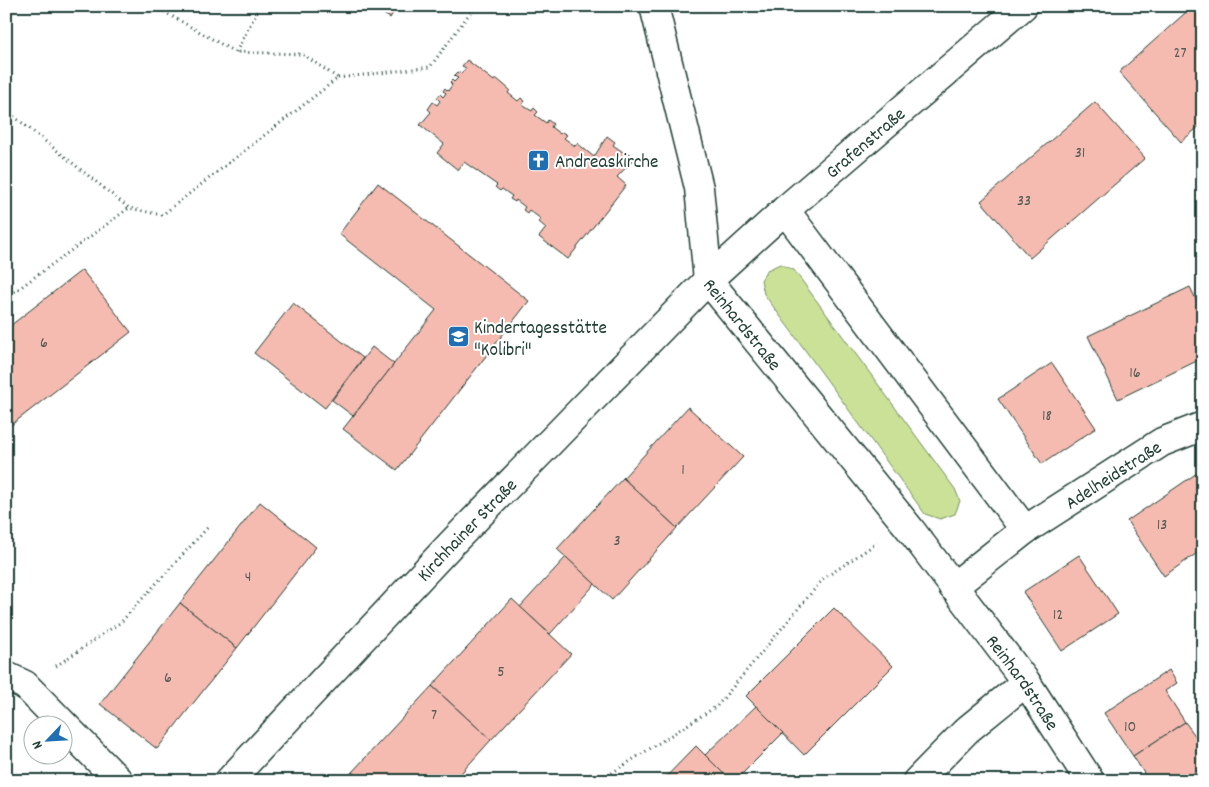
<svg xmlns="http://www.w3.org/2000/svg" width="1209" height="787" viewBox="0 0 1209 787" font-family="Dekko,sans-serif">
<rect width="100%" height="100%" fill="#fff"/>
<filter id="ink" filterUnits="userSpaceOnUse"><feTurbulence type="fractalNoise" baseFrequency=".02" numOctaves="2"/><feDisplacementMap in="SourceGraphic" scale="10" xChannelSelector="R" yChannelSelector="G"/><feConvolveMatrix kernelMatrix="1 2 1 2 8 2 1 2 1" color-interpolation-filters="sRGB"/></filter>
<g filter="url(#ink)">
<!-- green -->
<polygon fill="#cbe197" stroke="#758f66" points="780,264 794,270 955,489 960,501 955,514 940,519 925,514 764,294 761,280 767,270"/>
<!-- building -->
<g fill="#f6bbb0" stroke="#1f3d34">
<polygon points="370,6 397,6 390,18"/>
<polygon points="1193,6 1203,6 1203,123 1181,142 1119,72"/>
<polygon points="467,60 494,81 496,78 510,90 508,93 518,101 521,98 525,101 522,105 532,111 534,108 538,112 535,115 546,123 548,120 553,124 551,127 560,134 562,132 567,135 564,138 575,146 577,143 594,157 607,136 615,142 613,145 627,155 629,153 635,158 617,177 626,185 568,259 539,237 546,228 539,222 541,219 529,210 527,213 523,210 525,207 516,200 515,202 510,199 512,196 502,189 500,191 495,187 497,185 464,162 458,170 437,153 444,144 420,125 431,112 428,109 433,102 437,105 440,101 437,98 440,94 443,97 446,93 443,91 445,88 448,91 452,85 450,82 452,80 454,82 458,78 454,76 458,72 461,74 466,68 462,66"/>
<polygon points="1095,102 1145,158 1030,258 981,201"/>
<polygon points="378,183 529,301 397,470 343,429 436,310 339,234"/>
<polygon points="82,270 131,332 6,429 6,329"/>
<polygon points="1190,287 1203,314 1203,358 1118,399 1088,336"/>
<polygon points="293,303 363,358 325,408 254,353"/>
<polygon points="372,347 394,364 353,416 332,400"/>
<polygon points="1052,363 1096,428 1042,464 998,399"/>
<polygon points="688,407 743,457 677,528 623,478"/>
<polygon points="1203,469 1203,549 1164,576 1127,521"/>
<polygon points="623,478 677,528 612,600 557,549"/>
<polygon points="260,502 316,547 237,648 180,603"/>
<polygon points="1079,555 1118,614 1062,651 1023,592"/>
<polygon points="566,557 595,584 550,634 520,607"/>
<polygon points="512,599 571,654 491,740 432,686"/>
<polygon points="180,603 237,648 157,749 100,704"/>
<polygon points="834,608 893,666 804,755 746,696"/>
<polygon points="1169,670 1177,683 1165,691 1185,722 1133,756 1104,713"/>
<polygon points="432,686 491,740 454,781 362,781 352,772"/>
<polygon points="756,706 783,733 735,781 731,781 705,755"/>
<polygon points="1185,722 1199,741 1203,738 1203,767 1182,781 1149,781 1133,756"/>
<polygon points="696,746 731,781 662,781"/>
<polygon points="352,772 362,781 344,781"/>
</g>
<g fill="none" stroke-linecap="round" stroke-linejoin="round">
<defs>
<g id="minor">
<path id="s1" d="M654,6L699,188L708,280L910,529L1026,682L1090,781"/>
<polyline points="785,210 1025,530 953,587"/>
<path id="s2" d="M1025,530L1162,442L1203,426"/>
<polyline points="6,676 25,685 119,781"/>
<path id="s3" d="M229,781L451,544L708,280L785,210L1023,6"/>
<polyline points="917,781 967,730 1026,682"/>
</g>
</defs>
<!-- minor casing -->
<use href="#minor" stroke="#1f3d34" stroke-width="31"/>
<!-- path -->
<g stroke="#1f3d34" stroke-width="3" stroke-dasharray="1 4" stroke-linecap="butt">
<polyline points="236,52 260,6"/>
<polyline points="338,78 430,67 475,6"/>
<polyline points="6,110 129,208 162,215 338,78 302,54 235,52 154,6"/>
<polyline points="6,298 129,208"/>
<polyline points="56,666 121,622 209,526"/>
<polyline points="599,781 717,706 823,579 877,543"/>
</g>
<!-- minor -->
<use href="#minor" stroke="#fff" stroke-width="28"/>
</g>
</g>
<!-- icons -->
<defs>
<symbol id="church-square" viewBox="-11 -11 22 22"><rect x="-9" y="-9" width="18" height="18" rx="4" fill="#1f6fb2" stroke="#fff"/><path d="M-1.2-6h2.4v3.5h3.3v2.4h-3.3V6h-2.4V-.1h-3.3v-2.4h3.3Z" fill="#fff"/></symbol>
<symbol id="school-square" viewBox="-11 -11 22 22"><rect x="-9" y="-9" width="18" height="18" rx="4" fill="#1f6fb2" stroke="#fff"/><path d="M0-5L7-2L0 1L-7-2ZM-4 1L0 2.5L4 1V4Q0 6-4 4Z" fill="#fff"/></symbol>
</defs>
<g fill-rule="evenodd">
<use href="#church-square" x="526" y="148" width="25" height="25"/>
<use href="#school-square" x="446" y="324" width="25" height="25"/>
</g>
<g text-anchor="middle" stroke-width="4" stroke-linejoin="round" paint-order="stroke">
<!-- number labels -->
<g font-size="16" fill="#555c53">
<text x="1180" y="57">27</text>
<text x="1080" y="157">31</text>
<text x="1024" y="205">33</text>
<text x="44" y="347">6</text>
<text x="1135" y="377">16</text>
<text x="1047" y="420">18</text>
<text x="683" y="474">1</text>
<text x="1162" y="529">13</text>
<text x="617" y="545">3</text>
<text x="248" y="581">4</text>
<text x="1058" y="619">12</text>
<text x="501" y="676">5</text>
<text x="168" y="682">6</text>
<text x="434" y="719">7</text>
<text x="1130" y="731">10</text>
</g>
<!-- street labels -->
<g font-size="19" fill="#1f3d34" stroke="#fff">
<text dy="7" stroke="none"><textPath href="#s3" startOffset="902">Grafenstraße</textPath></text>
<text dy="7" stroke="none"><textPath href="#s1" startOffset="336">Reinhardstraße</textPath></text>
<text dy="7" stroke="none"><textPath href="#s2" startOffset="104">Adelheidstraße</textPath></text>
<text dy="7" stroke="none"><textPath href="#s3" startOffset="346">Kirchhainer Straße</textPath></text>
<text dy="7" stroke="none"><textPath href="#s1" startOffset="791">Reinhardstraße</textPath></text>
</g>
<!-- poi labels -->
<g font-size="19" fill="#1f3d34" stroke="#fff" text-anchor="start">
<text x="555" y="167">Andreaskirche</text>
<text x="474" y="333">Kindertagesstätte<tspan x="474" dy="22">"Kolibri"</tspan></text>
</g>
</g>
<!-- margin -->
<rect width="1209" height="787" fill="none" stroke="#fff" stroke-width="25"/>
<rect x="12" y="12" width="1184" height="762" fill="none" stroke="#1f3d34" stroke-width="2" filter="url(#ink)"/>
<!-- north arrow -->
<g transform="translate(48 740) rotate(245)"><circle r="24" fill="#ffffff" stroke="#a5b1ae"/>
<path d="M0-4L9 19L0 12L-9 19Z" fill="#1f6fb2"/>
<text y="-8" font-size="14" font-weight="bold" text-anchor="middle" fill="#1f3d34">N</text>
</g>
</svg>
